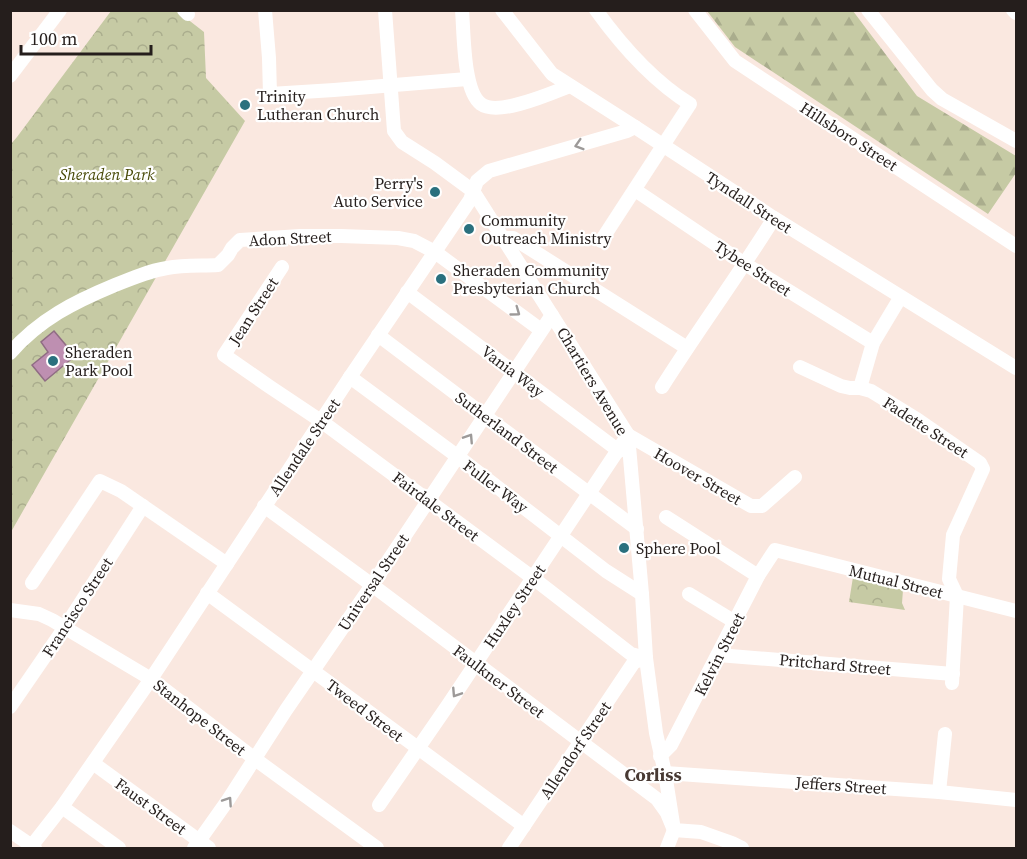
<svg xmlns="http://www.w3.org/2000/svg" width="1027" height="859" viewBox="0 0 1027 859" font-family="'Source Serif 4',serif">
<defs>
<pattern id="forest-firs" width="22" height="20" patternUnits="userSpaceOnUse" patternTransform="scale(1.5)"><rect width="22" height="20" fill="#c6caa4"/><path d="M5 1l3.5 6h-7zM16 11l3.5 6h-7z" fill="#aaad8d"/></pattern>
<pattern id="park-crowns" width="20" height="18" patternUnits="userSpaceOnUse" patternTransform="scale(1.5)"><rect width="20" height="18" fill="#c6caa4"/><path d="M2 6a3 3 0 1 1 6 0M12 15a3 3 0 1 1 6 0" fill="none" stroke="#aaad8d"/></pattern>
</defs>
<rect width="100%" height="100%" fill="#fae8e0"/>
<!-- forest -->
<polygon fill="url(#forest-firs)" points="707,11 853,11 917,96 1016,156 1016,173 988,214 735,47"/>
<!-- park -->
<g fill="url(#park-crowns)">
<polygon points="111,11 177,11 204,32 206,78 245,121 11,532 11,144 17,137"/>
<polygon points="853,577 903,590 902,603 905,610 849,602"/>
</g>
<!-- water -->
<polygon fill="#be8fb1" stroke="#906d84" stroke-width="1.5" points="54,331 75,356 45,381 32,365 48,352 41,342"/>
<g fill="none" stroke-linecap="round" stroke-linejoin="round">
<!-- minor -->
<g stroke="#fff" stroke-width="14">
<polyline points="184,10 188,14"/>
<polyline points="265,10 269,58 270,94 334,90 467,79"/>
<polyline points="385,10 394,131 402,142 435,163 473,191 628,435 642,594 646,658 656,733 665,773 674,830 667,848"/>
<path d="M462,10C464,33 463,91 481,104C498,117 552,93 570,86"/>
<polyline points="502,10 552,74 635,127 774,218 1016,368"/>
<path d="M596,10C622,46 653,81 690,104L601,241"/>
<polyline points="695,10 735,61 1016,246"/>
<polyline points="868,10 932,90 942,99 1016,141"/>
<polyline points="1013,10 1016,13"/>
<polyline points="10,76 60,10"/>
<polyline points="635,190 745,264 873,343"/>
<polyline points="504,238 513,238 687,348"/>
<polyline points="282,267 224,355 270,387 321,421 533,578 631,654 646,658"/>
<polyline points="407,292 619,451"/>
<polyline points="378,335 484,415 637,529"/>
<path d="M10,353C40,319 74,302 115,285C132,278 149,271 167,268C184,265 202,266 218,265L228,255L232,248L240,240L300,236H341L398,238L414,241L435,252L541,330"/>
<polyline points="800,367 841,386 850,388 860,388 871,391 918,420 980,463 983,469 953,535 949,579 957,596 952,683"/>
<polyline points="350,377 457,456 606,571 642,594"/>
<path d="M662,387C698,330 738,276 774,218"/>
<polyline points="860,388 873,343 900,298"/>
<polyline points="628,435 751,506 762,506 795,477"/>
<polyline points="264,506 372,585 657,799 667,813 674,830 701,832 732,843 742,848"/>
<polyline points="666,517 758,576"/>
<polyline points="32,583 100,481 121,491 227,564"/>
<polyline points="207,593 524,826"/>
<polyline points="689,594 735,622"/>
<polyline points="10,610 39,614 52,620 151,679 255,759 377,848"/>
<polyline points="718,655 953,674"/>
<polyline points="10,707 65,627 143,506"/>
<polyline points="660,756 671,745 758,576 775,550 1016,611"/>
<polyline points="93,763 209,848"/>
<polyline points="665,773 939,792 1016,800"/>
<polyline points="939,792 945,734"/>
<polyline points="379,805 448,705 628,435"/>
<polyline points="62,807 119,848"/>
<polyline points="10,831 35,848"/>
<polyline points="30,848 62,807 151,679 350,377 470,200 477,181 489,171 627,131 635,127"/>
<polyline points="194,848 228,800 286,710 372,585 552,315"/>
<polyline points="509,848 634,662 646,658"/>
</g>
</g>
<!-- one-way arrows -->
<defs><path id="oneway-chevron" d="M-2-3.5L2.5 0L-2 3.5" fill="none" stroke-width="1.6" stroke-linecap="round" stroke-linejoin="round" transform="scale(1.5)"/></defs>
<g stroke="#9d9a99">
<use href="#oneway-chevron" transform="translate(579 145) rotate(163)"/>
<use href="#oneway-chevron" transform="translate(516 312) rotate(36)"/>
<use href="#oneway-chevron" transform="translate(469 438) rotate(-57)"/>
<use href="#oneway-chevron" transform="translate(456 693) rotate(123)"/>
<use href="#oneway-chevron" transform="translate(228 801) rotate(-56)"/>
</g>
<!-- markers -->
<g fill="#2a707e" stroke="#fff" stroke-width="2">
<circle cx="245" cy="105" r="6"/>
<circle cx="435" cy="192" r="6"/>
<circle cx="469" cy="229" r="6"/>
<circle cx="441" cy="279" r="6"/>
<circle cx="53" cy="361" r="6"/>
<circle cx="624" cy="548" r="6"/>
</g>
<g text-anchor="middle" stroke-width="4.5" stroke-linejoin="round" paint-order="stroke">
<!-- poi labels -->
<g font-size="16" fill="#251e1c" stroke="#fff" text-anchor="start">
<text x="257" y="102">Trinity<tspan x="257" dy="18">Lutheran Church</tspan></text>
<text x="423" y="189" text-anchor="end">Perry's<tspan x="423" dy="18">Auto Service</tspan></text>
<text x="481" y="226">Community<tspan x="481" dy="18">Outreach Ministry</tspan></text>
<text x="453" y="276">Sheraden Community<tspan x="453" dy="18">Presbyterian Church</tspan></text>
<text x="65" y="358">Sheraden<tspan x="65" dy="18">Park Pool</tspan></text>
<text x="636" y="554">Sphere Pool</text>
</g>
<!-- street labels -->
<g font-size="16" fill="#251e1c" stroke="#fff">
<text transform="translate(849 136) rotate(33)" y="6">Hillsboro Street</text>
<text transform="translate(749 202) rotate(33)" y="6">Tyndall Street</text>
<text transform="translate(290 238) rotate(-3)" y="6">Adon Street</text>
<text transform="translate(753 268) rotate(33)" y="6">Tybee Street</text>
<text transform="translate(253 311) rotate(-57)" y="6">Jean Street</text>
<text transform="translate(513 371) rotate(37)" y="6">Vania Way</text>
<text transform="translate(593 381) rotate(59)" y="6">Chartiers Avenue</text>
<text transform="translate(926 427) rotate(33)" y="6">Fadette Street</text>
<text transform="translate(507 432) rotate(37)" y="6">Sutherland Street</text>
<text transform="translate(304 447) rotate(-56)" y="6">Allendale Street</text>
<text transform="translate(698 476) rotate(30)" y="6">Hoover Street</text>
<text transform="translate(496 486) rotate(37)" y="6">Fuller Way</text>
<text transform="translate(436 506) rotate(37)" y="6">Fairdale Street</text>
<text transform="translate(896 581) rotate(14)" y="6">Mutual Street</text>
<text transform="translate(373 582) rotate(-56)" y="6">Universal Street</text>
<text transform="translate(514 606) rotate(-56)" y="6">Huxley Street</text>
<text transform="translate(77 607) rotate(-57)" y="6">Francisco Street</text>
<text transform="translate(719 654) rotate(-63)" y="6">Kelvin Street</text>
<text transform="translate(835 664) rotate(5)" y="6">Pritchard Street</text>
<text transform="translate(499 681) rotate(37)" y="6">Faulkner Street</text>
<text transform="translate(365 710) rotate(37)" y="6">Tweed Street</text>
<text transform="translate(200 717) rotate(38)" y="6">Stanhope Street</text>
<text transform="translate(575 750) rotate(-56)" y="6">Allendorf Street</text>
<text transform="translate(841 785) rotate(4)" y="6">Jeffers Street</text>
<text transform="translate(151 806) rotate(36)" y="6">Faust Street</text>
</g>
<!-- park labels -->
<g font-size="16" font-style="italic" fill="#494b09" stroke="#fff">
<text x="107" y="180">Sheraden Park</text>
</g>
<!-- neighbourhood labels -->
<g font-size="18" font-weight="bold" fill="#483a34" stroke="#fff">
<text x="653" y="781">Corliss</text>
</g>
</g>
<!-- border -->
<rect width="1027" height="859" fill="none" stroke="#251e1c" stroke-width="24"/>
<!-- scale -->
<path d="M21 45v9h130v-9" fill="none" stroke="#251e1c" stroke-width="3"/>
<text x="30" y="45" font-size="18" fill="#251e1c" stroke="#ffffff" stroke-width="4.5" paint-order="stroke">100 m</text>
</svg>
